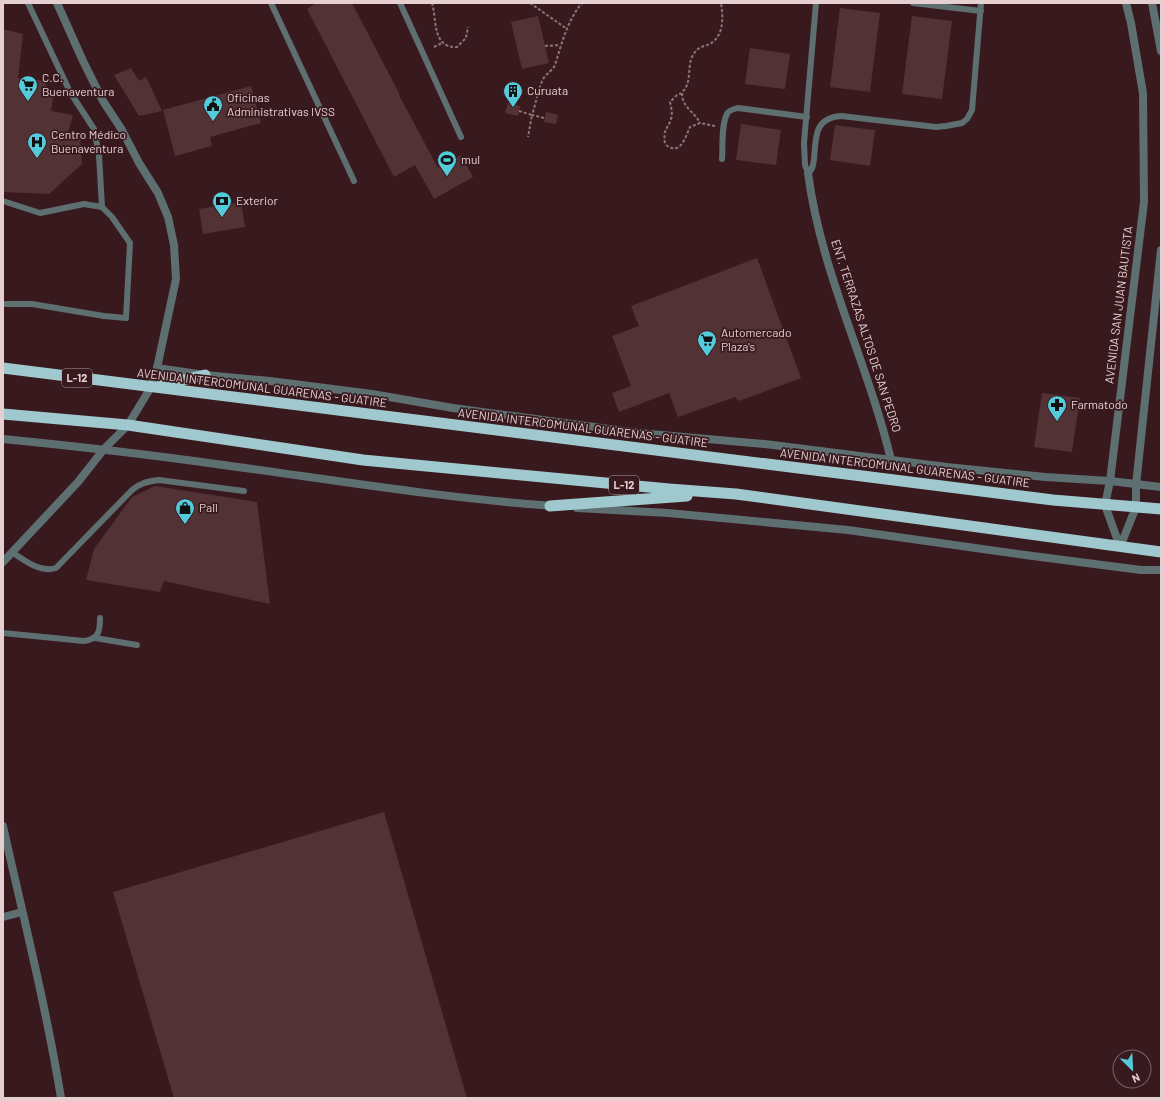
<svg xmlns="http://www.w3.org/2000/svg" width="1164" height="1101" viewBox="0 0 1164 1101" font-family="Barlow,sans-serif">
<rect width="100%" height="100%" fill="#38191e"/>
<!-- building -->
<g fill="#533236">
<polygon points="316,3 352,3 400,95 399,95 438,168 461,155 473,177 434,199 415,165 394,177 307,9"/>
<polygon points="840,8 880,13 870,92 830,87"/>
<polygon points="538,16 549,63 522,69 511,22"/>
<polygon points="912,16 952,21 942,99 902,94"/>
<polygon points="3,29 23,34 18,78 46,81 46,91 54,93 51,111 73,115 68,133 80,137 82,164 49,194 3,192"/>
<polygon points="750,48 790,54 785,89 745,84"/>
<polygon points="131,68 139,81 146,77 162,111 139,116 114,75"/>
<polygon points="251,86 261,123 210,137 212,146 175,156 163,110"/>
<polygon points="508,103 520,106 518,116 505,113"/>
<polygon points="546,112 558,115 556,124 544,122"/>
<polygon points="741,124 781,130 776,165 736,160"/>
<polygon points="835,125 875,130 870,166 830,160"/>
<polygon points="241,202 245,227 203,234 199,209"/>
<polygon points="757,258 801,378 739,401 735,397 678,417 669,393 619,412 612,393 631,386 612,336 639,326 631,306"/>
<polygon points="1042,393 1080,398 1072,452 1034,447"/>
<polygon points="155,486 257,502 270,604 164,581 160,592 86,580 94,549 132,497"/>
<polygon points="384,812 467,1098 174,1098 113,892"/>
</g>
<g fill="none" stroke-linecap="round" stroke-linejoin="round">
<!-- path -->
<g stroke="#8e7477" stroke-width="2" stroke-dasharray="3 2" stroke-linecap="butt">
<path d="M432,3C437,20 432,48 457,47L466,38L468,27"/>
<polyline points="530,3 567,29"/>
<polyline points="545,46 560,45"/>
<polyline points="434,47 442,43"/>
<path d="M682,93C682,108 695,112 700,123"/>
<polyline points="519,111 532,115 528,137"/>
<path d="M544,118L532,115C536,103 538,90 543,79C546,74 553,70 555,65C562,43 567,21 582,3"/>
<path d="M715,126L700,123L690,127C685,138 680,157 665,144C663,128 667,131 671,119C673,113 671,107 670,102C672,100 675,97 677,95C681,92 679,96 682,92C692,84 687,68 692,57C698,44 706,48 714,41C724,32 723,15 721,3"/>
</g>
<!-- service -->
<g stroke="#5d6f71" stroke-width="6">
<polyline points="28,3 70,92 94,129 99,155 102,207"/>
<polyline points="271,3 354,181"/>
<polyline points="400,3 461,137"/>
<path d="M816,3L804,143L805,165L808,173C813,170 813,165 814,159C816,137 814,118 841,116L936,127L946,126L962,123L967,119L972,110L981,3"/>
<polyline points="913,3 981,11"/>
<path d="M722,159C723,147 721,125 727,114C728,110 734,109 738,108L807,117"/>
<polyline points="3,201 40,213 84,204 102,207 112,217 130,243 126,318 104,316 32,304 3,304"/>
<path d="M13,553C26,561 40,573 56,568L132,490C140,483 148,481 159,480L244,491"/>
<path d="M3,633L84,641C99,639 100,631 100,618"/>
<polyline points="95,638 137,645"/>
</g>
<!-- minor -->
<g stroke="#5d6f71" stroke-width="8">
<polyline points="1152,3 1161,51"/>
<path d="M808,173C821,273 868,363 891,460"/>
<polyline points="157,368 205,375 270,381 372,394 453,408 639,433 765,444 947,467 1045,477 1110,481 1161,487"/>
<path d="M3,439C74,446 145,454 216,464C328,479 440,498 554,506"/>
<polyline points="577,508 668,513 848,530 1025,555 1141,570 1161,570"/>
<polyline points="1120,547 1105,505 1110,481 1144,202 1143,93 1131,23 1126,3"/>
<polyline points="1120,547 1136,507 1136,485 1161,250"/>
<polyline points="3,562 78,482 104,449 128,425 151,387 157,368 176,279 174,245 168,217 158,193 139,163 122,130 103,101 83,61 57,3"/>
<path d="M3,826C23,916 46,1006 61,1098"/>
<polyline points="3,917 22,912"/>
</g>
<!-- trunk -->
<g stroke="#a0c9cf" stroke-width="11">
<polyline points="3,368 1053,500 1161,509"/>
<polyline points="161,385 205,375"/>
<polyline points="3,414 128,425 363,460 669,489 736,494 1161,552"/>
<polyline points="550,506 687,496"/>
</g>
</g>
<!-- icons -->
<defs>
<symbol id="supermarket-pin" viewBox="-11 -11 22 30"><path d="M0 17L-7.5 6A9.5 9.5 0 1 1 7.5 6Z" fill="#53cbda" stroke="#38191e"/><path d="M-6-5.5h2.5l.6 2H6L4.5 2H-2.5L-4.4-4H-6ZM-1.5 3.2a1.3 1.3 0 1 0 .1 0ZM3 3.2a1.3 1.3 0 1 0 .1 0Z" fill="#111"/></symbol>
<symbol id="building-pin" viewBox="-11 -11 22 30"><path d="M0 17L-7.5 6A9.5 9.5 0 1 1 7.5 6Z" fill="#53cbda" stroke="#38191e"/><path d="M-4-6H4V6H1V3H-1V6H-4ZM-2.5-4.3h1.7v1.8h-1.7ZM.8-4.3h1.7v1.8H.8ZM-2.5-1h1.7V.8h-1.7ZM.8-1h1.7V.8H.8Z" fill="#111"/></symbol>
<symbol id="civic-pin" viewBox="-11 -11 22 30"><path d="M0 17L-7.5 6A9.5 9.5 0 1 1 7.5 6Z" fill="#53cbda" stroke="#38191e"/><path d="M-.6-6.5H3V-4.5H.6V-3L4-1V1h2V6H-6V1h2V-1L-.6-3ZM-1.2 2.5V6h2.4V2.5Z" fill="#111"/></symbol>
<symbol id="hospital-pin" viewBox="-11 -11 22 30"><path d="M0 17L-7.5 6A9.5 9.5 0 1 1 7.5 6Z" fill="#53cbda" stroke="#38191e"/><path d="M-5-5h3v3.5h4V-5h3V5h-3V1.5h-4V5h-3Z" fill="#111"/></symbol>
<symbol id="stadium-pin" viewBox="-11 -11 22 30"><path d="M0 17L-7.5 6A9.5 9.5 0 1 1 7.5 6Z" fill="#53cbda" stroke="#38191e"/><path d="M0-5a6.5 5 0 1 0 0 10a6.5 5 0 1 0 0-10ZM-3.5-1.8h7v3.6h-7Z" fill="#111"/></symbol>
<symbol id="bank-pin" viewBox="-11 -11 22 30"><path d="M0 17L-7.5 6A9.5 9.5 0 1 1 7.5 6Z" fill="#53cbda" stroke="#38191e"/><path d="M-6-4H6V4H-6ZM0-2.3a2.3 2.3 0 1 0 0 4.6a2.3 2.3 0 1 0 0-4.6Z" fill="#111"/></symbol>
<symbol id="pharmacy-pin" viewBox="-11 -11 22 30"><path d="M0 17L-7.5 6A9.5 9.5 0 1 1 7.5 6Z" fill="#53cbda" stroke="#38191e"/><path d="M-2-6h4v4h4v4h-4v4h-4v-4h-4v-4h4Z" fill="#111"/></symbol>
<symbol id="shop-pin" viewBox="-11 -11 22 30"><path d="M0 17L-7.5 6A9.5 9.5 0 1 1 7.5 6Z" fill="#53cbda" stroke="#38191e"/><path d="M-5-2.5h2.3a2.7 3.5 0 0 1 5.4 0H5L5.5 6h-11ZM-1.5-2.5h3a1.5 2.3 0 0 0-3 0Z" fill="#111"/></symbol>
</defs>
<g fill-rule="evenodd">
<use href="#supermarket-pin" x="17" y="74" width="22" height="30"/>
<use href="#building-pin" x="502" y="80" width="22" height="30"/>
<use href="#civic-pin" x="202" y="94" width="22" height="30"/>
<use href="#hospital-pin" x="26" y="131" width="22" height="30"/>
<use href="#stadium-pin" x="436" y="149" width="22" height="30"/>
<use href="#bank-pin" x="211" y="190" width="22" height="30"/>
<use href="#supermarket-pin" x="696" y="329" width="22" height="30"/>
<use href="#pharmacy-pin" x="1046" y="394" width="22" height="30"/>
<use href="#shop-pin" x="174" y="497" width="22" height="30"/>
</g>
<g text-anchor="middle" stroke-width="3.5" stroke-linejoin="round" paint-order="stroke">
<!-- shield labels -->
<g fill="#38191e" stroke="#b1989b" stroke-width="1">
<rect x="62" y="369" width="30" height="18" rx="3"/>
<rect x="609" y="476" width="30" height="18" rx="3"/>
</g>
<g font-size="11" font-weight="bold" fill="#e5cfd1">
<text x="77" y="382">L-12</text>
<text x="624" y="489">L-12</text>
</g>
<!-- poi labels -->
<g font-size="12" fill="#e5cfd1" stroke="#38191e" text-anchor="start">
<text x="42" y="82">C.C.<tspan x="42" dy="14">Buenaventura</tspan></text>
<text x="527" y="95">Curuata</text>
<text x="227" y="102">Oficinas<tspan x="227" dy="14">Administrativas IVSS</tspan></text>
<text x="51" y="139">Centro Médico<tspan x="51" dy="14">Buenaventura</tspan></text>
<text x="461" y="164">mul</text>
<text x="236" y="205">Exterior</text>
<text x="721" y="337">Automercado<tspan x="721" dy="14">Plaza's</tspan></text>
<text x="1071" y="409">Farmatodo</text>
<text x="199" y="512">Pall</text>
</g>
<!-- street labels -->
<g font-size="12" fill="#e5cfd1" stroke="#38191e">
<text transform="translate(1119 305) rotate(-83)" y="4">AVENIDA SAN JUAN BAUTISTA</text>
<text transform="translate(866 336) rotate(72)" y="4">ENT. TERRAZAS ALTOS DE SAN PEDRO</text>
<text transform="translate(262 388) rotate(7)" y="4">AVENIDA INTERCOMUNAL GUARENAS - GUATIRE</text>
<text transform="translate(583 428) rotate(7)" y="4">AVENIDA INTERCOMUNAL GUARENAS - GUATIRE</text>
<text transform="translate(905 468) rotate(7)" y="4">AVENIDA INTERCOMUNAL GUARENAS - GUATIRE</text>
</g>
</g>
<!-- border -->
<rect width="1164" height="1101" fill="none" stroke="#e5cfd1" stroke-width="8"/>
<!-- north arrow -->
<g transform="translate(1132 1069) rotate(156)"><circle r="19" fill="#38191e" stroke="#7d6266"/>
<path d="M0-3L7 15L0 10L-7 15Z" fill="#53cbda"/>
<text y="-6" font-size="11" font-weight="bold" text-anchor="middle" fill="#e5cfd1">N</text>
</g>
</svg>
